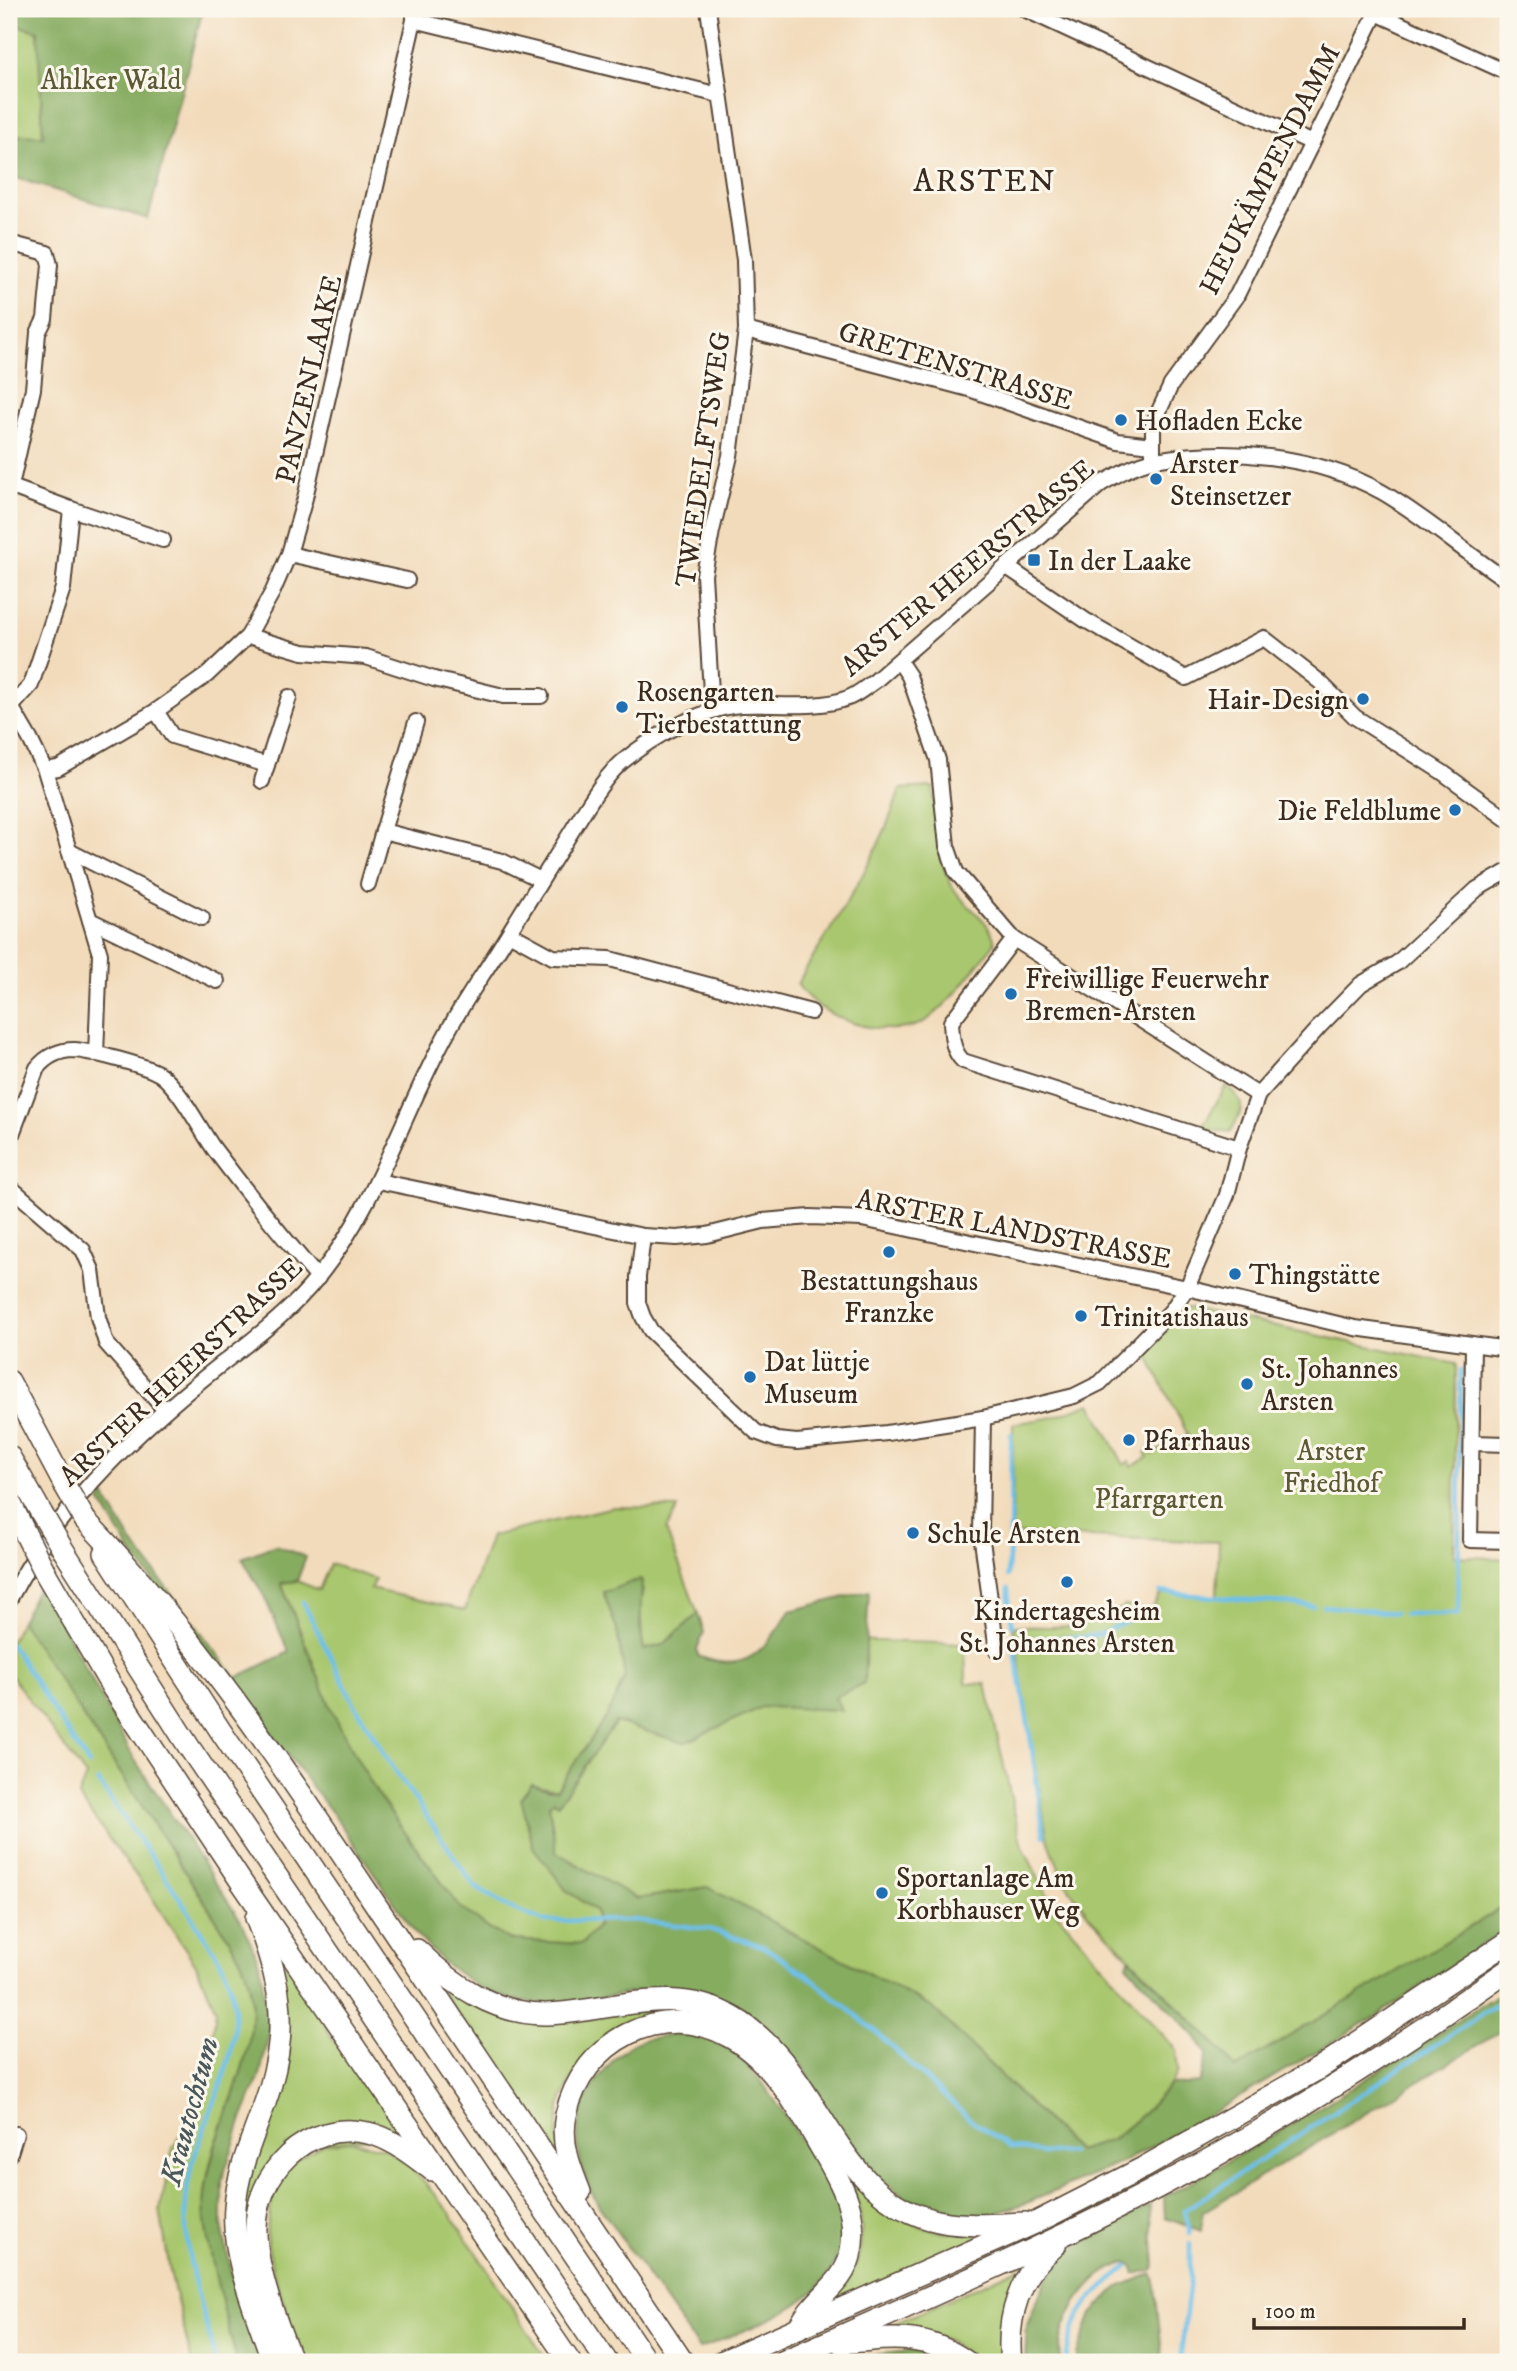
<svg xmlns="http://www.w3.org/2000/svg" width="1517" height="2371" viewBox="0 0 1517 2371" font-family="'IM FELL DW Pica',serif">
<rect width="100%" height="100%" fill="#fbf7ec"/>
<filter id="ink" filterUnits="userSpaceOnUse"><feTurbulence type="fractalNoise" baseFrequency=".0143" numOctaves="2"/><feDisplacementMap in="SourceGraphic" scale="14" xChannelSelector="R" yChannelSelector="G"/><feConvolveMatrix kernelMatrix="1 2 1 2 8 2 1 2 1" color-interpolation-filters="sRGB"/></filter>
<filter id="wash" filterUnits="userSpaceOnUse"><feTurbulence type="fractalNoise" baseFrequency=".00686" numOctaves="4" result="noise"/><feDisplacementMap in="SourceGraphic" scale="28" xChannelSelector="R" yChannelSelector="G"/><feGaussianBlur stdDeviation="1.57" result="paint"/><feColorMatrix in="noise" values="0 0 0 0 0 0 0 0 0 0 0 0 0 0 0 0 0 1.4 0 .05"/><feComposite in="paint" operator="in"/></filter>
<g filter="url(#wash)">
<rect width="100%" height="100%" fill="#f2dbbb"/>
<!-- green -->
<g fill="#a9c76e" stroke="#727846" stroke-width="2">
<polygon points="9,23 38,31 43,137 9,135"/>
<path d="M933,787C936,819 936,865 956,892C970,911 990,919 995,943C975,968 956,997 931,1017C901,1041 842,1026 815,1003C808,998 802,991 797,984C834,921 879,859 900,789Z"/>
<path d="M1226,1086C1247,1102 1244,1110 1230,1132L1201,1129Z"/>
<path d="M1185,1308L1456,1364L1454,1556L1508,1559V1901L1490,1915L1235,2070L1226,2055L1089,1916L1064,1881L1047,1837L1013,1626C1055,1627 1088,1632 1124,1606L1151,1610L1161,1593L1217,1598L1219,1542L1012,1534L1013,1424L1054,1417L1091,1403L1124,1465L1129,1461L1132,1466L1148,1457L1145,1453L1149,1450L1152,1454L1188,1435L1144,1349Z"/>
<polygon points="613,1507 678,1508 666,1530 698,1614 663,1645 643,1650 640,1605 643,1590 619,1589 604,1592 617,1630 625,1677 607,1716 557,1790 537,1786 566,1890 596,1911 598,1925 582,1944 510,1940 489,1929 459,1906 379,1797 355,1755 332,1711 281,1582 297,1581 319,1590 330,1564 375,1579 370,1589 465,1610 491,1536"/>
<path d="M21,1621L214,1916C228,1938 245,1961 250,1987C263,2060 210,2124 205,2195C203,2209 210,2227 212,2242C219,2283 226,2323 237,2362H192L170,2272L160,2210L173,2148L191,2114L209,2066L216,2010L196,1965L148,1892L78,1796L86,1776L9,1673V1644Z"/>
<polygon points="849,1640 965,1644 966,1683 986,1684 1021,1843 1055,1911 1176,2050 1178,2072 1170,2085 1144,2113 1112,2140 1077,2151 933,2008 707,1887 637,1899 556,1852 549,1805 616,1718"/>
<polygon points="275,1950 322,2010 328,2032 370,2090 380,2097 410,2141 393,2136 286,2146 249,2232 242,2232 241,2201 277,2090"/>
<path d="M433,1975C466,2002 506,2020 550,2021C617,2022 665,1990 732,2027C818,2074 828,2200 929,2229C944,2233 961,2232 977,2234L979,2238L832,2303L831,2300C865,2272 869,2221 850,2183C842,2167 831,2153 822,2138C795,2090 765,2040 710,2023C691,2017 672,2014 652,2019C634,2024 619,2028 605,2041C580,2061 561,2089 558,2122C556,2137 564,2154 562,2168L431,1976Z"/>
<polygon points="351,2141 383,2148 410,2166 448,2210 548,2362 303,2362 272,2268 266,2235 272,2200 280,2176 292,2162 324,2144"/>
<polygon points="1021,2267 1006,2362 977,2362 950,2341 918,2330 888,2330 887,2327"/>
</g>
<!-- forest -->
<g fill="#86ac61" stroke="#606b40" stroke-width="2">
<polygon points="9,9 203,9 148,219 9,176 9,135 43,136 38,31 9,23"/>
<path d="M104,1495L132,1542L236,1678L289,1652L264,1596L242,1558L275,1545L306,1557L297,1581L281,1583L332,1711L355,1755L379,1797L459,1906L489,1929L510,1940L582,1944L598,1925L596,1911L566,1890L533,1847L521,1798L532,1784L549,1790L557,1789L607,1716L625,1677L617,1630L603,1592C618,1589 627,1581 642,1580L640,1628L644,1650L663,1645L698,1614L704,1632L697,1649L698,1656C749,1676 765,1648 790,1611L869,1591L864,1683L835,1697L841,1710L762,1707L684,1743L616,1722L558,1804L554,1801L549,1805L556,1852L637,1899L707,1887L933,2008L1077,2151L1112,2140L1144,2113L1170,2085L1200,2083L1207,2053L1194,2035L1127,1965L1129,1958L1226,2055L1235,2069L1490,1915L1508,1901V1927L1380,2014L1209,2115L1123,2162L1029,2202L992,2215L960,2214L930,2209L906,2198L875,2175L833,2118L804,2068L787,2048L748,2015L709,1998L677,1989L649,1990L576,2002L544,2004L510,1999L478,1987L443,1962L416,1934L334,1815L133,1555L100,1501Z"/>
<path d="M40,1583L133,1757L244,1926L260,1965L269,2033L260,2075L241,2122L222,2180V2225L233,2282L260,2362H237C229,2331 221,2300 214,2269C209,2245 202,2219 205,2195C212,2125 262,2060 250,1987C245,1961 228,1938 214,1916L21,1621Z"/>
<path d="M1508,1988V2027L1203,2212L1201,2231L1165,2218L1164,2197C1282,2133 1396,2061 1508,1988Z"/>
<path d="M674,2034C694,2037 719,2040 735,2054C768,2083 790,2125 814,2161C821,2173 832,2185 837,2198C845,2222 843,2254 828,2275C802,2313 741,2331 699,2349L599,2206C573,2161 568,2118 601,2075C611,2062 622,2049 637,2042C648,2037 663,2037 674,2034Z"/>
<path d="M1150,2205L1155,2264L1154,2269L1135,2274L1132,2266L1126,2263C1095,2270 1066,2309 1061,2340C1059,2347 1061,2355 1061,2362H1025L1027,2325L1045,2282L1062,2258L1082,2241Z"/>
<polygon points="1152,2273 1155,2286 1163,2362 1077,2362 1077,2354 1092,2314 1117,2288"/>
<polygon points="910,2351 931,2354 949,2362 840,2362 871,2355"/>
</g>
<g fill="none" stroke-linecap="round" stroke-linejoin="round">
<!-- stream -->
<g stroke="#6dc0e9" stroke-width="4.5">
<polyline points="1008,1576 1010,1536 1011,1434"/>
<polyline points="1008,1589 1012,1625"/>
<polyline points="1160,1592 1313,1606"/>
<polyline points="303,1602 356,1707 392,1766 475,1887 508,1907 544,1921 633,1920 709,1929 764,1947 808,1976 876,2032 967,2117 1010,2147 1044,2153 1070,2152"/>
<polyline points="1323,1606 1395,1613"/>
<polyline points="1404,1614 1458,1614 1461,1370"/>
<polyline points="11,1644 89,1765"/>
<path d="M98,1781C132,1831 169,1879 200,1930C208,1943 220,1956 225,1971C259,2053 191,2121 186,2201C182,2255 203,2310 216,2362"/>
<polyline points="1044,1836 1030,1735 1013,1640 1084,1637 1101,1634 1149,1609"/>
<polyline points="1190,2233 1185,2210 1508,1997"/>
<path d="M1066,2362C1071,2313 1090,2296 1127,2267"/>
<polyline points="1180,2362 1190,2280 1190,2244"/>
</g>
</g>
</g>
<g filter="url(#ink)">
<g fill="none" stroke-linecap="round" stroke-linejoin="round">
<defs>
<g id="minor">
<polyline points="708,9 744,260 746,330 730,456 712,531 704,575 712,709"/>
<polyline points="1024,9 1312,143"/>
<polyline points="1376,13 1508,73"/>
<polyline points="414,20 719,95"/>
<polyline points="9,243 47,253 50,265 45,319 38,333 33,389 11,486"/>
<polyline points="746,330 969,389 1118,441 1152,445"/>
<polyline points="1153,461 1153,424 1171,385 1237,295 1378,9"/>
<polyline points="9,486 71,509 63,588 31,685 12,706"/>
<polyline points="71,509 163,540"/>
<polyline points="289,554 407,580"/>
<polyline points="1007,567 1085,620 1186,678 1264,638 1320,682 1355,717 1442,772 1508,820"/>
<polyline points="248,636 303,652 366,657 434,679 503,696 541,696"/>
<polyline points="899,661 909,676 938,760 947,846 956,872 1014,939 1258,1095"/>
<polyline points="9,703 30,739 45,770 100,954 96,1054"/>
<polyline points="156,711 172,736 267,765 289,697"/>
<polyline points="416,722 383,831 502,861 541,880"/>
<polyline points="45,770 58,768 156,711 207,675 248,636 273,591 289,554 305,498 414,20 414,9"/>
<polyline points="262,781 267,765"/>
<polyline points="69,851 202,918"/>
<polyline points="368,884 383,831"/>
<polyline points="90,920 217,981"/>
<polyline points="509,933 553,957 610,959 811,1012"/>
<path d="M1014,939L951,1022C952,1037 952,1050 963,1061L1239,1148"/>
<path d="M9,1142L37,1068C46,1057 59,1050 74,1050C90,1051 149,1066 161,1075C180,1089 200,1129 214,1149C247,1193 282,1236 318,1278"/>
<polyline points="378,1181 643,1236 677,1238 707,1235 763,1221 810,1217 862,1219 1187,1288 1355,1328 1508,1349"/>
<polyline points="9,1186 83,1250 92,1270 98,1317 106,1343 165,1410"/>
<polyline points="643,1236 638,1277 638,1303 643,1317 651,1331 756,1432 777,1440 797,1442 887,1433 983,1418 1074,1396 1100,1383 1171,1311 1187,1288 1227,1195 1239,1148 1258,1095 1320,1026 1361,984 1397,963 1477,889 1508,871"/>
<polyline points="1473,1345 1470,1540 1508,1541"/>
<polyline points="983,1418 981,1533 997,1651"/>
<polyline points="1472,1443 1508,1444"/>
<path d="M9,1600C56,1511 122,1445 199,1382C239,1349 286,1318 318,1277C378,1203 403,1111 449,1029C466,998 487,969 505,939C532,896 559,852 586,808C596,792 607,775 622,762C652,737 702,708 741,705C773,703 818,710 848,698C857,695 866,687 875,681L1101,484C1118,474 1135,464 1155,460C1228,447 1316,455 1382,492C1427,518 1465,553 1508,581"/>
<polyline points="9,2156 16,2134"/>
</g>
<g id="highway">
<polyline points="9,1381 64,1484"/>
<polyline points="9,1456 42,1514"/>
<polyline points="9,1500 26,1535"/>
<path d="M85,1520C199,1638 289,1775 380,1911C482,2061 582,2212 683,2362"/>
<polyline points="62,1548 189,1747 607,2362"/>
<polyline points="105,1553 220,1730 647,2362"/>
<polyline points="46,1574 112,1687 242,1883 570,2362"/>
<path d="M256,1918C279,1977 289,2021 271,2084C259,2126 238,2163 235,2207C231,2259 257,2313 273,2362"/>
<path d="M417,1950C452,1984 495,2015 547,2014C611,2012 672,1982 734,2018C820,2068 832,2193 930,2219C961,2228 994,2224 1026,2223"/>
<path d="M580,2192C570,2167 560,2142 566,2115C582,2041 662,1998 730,2037C771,2060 798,2107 820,2146C841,2182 860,2213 850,2256C844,2279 827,2290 813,2307C807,2313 803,2321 798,2328"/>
<path d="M841,2343C891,2338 924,2332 967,2362"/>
<path d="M292,2362C277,2324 257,2274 256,2233C254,2173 307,2119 368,2133C392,2138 413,2156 432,2170"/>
<polyline points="721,2362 1035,2223 1143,2168 1318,2069 1508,1942"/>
<path d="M782,2362C904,2308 1028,2255 1147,2193C1273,2127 1393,2052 1508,1970"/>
<path d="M1011,2362C1006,2319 1019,2273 1055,2246"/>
</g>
</defs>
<!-- minor casing -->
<use href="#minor" stroke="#564536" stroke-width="18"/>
<!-- highway casing -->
<use href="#highway" stroke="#564536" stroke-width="24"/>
<!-- minor -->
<use href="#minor" stroke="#fff" stroke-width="14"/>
<!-- highway -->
<use href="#highway" stroke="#fff" stroke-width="21"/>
<defs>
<g id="highway-bridge">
<polyline points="64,1484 85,1520"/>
<polyline points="42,1514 62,1548"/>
<polyline points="26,1535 46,1574"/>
</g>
</defs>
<!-- highway-bridge casing -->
<use href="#highway-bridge" stroke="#564536" stroke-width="24" stroke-linecap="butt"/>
<!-- highway-bridge -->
<use href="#highway-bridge" stroke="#fff" stroke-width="21"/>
</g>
</g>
<!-- markers -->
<g fill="#1f6fb2" stroke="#fbf7ec" stroke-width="2.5">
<circle cx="1121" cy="420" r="7"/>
<circle cx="1156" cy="479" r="7"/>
<rect x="1027" y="553" width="14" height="14" rx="3.5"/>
<circle cx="1363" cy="699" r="7"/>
<circle cx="622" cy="707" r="7"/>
<circle cx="1455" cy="810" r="7"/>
<circle cx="1011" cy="994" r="7"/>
<circle cx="889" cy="1252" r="7"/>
<circle cx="1235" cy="1274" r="7"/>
<circle cx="1081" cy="1316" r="7"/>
<circle cx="750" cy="1377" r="7"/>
<circle cx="1247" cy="1384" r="7"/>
<circle cx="1129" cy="1440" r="7"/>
<circle cx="913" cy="1533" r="7"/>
<circle cx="1067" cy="1582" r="7"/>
<circle cx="882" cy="1893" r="7"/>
</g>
<g text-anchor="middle" stroke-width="6" stroke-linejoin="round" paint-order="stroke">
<!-- park labels -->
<g font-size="28" fill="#5c5936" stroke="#fbf7ec">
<text x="111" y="89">Ahlker Wald</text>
<text x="1331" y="1460">Arster<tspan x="1331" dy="32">Friedhof</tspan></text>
<text x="1159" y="1508">Pfarrgarten</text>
</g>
<!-- street labels -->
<g font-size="28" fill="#3b2a1e" stroke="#fbf7ec">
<text transform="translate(1269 169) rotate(-63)" y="10">HEUKÄMPENDAMM</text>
<text transform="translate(956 365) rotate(17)" y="10">GRETENSTRASSE</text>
<text transform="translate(308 379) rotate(-77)" y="10">PANZENLAAKE</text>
<text transform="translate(702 459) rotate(-82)" y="10">TWIEDELFTSWEG</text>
<text transform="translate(967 567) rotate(-40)" y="10">ARSTER HEERSTRASSE</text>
<text transform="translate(1014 1228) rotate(11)" y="10">ARSTER LANDSTRASSE</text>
<text transform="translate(180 1371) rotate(-43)" y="10">ARSTER HEERSTRASSE</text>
</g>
<!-- poi labels -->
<g font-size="28" fill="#3b2a1e" stroke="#fbf7ec" text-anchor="start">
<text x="1135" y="430">Hofladen Ecke</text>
<text x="1170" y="473">Arster<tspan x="1170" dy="32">Steinsetzer</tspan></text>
<text x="1048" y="570">In der Laake</text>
<text x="636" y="701">Rosengarten<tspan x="636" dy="32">Tierbestattung</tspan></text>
<text x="1349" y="709" text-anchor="end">Hair-Design</text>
<text x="1441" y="820" text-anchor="end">Die Feldblume</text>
<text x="1025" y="988">Freiwillige Feuerwehr<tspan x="1025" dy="32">Bremen-Arsten</tspan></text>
<text x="1249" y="1284">Thingstätte</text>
<text x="889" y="1290" text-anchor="middle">Bestattungshaus<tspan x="889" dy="32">Franzke</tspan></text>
<text x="1095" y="1326">Trinitatishaus</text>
<text x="764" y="1371">Dat lüttje<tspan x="764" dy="32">Museum</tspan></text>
<text x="1261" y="1378">St. Johannes<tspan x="1261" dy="32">Arsten</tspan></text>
<text x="1143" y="1450">Pfarrhaus</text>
<text x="927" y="1543">Schule Arsten</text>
<text x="1067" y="1620" text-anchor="middle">Kindertagesheim<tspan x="1067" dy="32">St. Johannes Arsten</tspan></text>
<text x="896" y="1887">Sportanlage Am<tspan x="896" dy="32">Korbhauser Weg</tspan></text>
</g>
<!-- water labels -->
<g font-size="30" font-style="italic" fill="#4a575b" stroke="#fbf7ec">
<text transform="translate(189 2111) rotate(-75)" y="10">Krautochtum</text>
</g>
<!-- quarter labels -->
<g font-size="32" letter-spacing="2" fill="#3b2a1e" stroke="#fbf7ec">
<text x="985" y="191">ARSTEN</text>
</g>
</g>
<!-- margin -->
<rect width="1517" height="2371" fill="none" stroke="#fbf7ec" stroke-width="35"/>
<!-- scale -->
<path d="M1254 2318v10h210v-10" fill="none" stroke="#3b2a1e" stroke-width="3.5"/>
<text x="1265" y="2318" font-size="21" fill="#3b2a1e" stroke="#fbf7ec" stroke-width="5" paint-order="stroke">100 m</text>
</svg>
